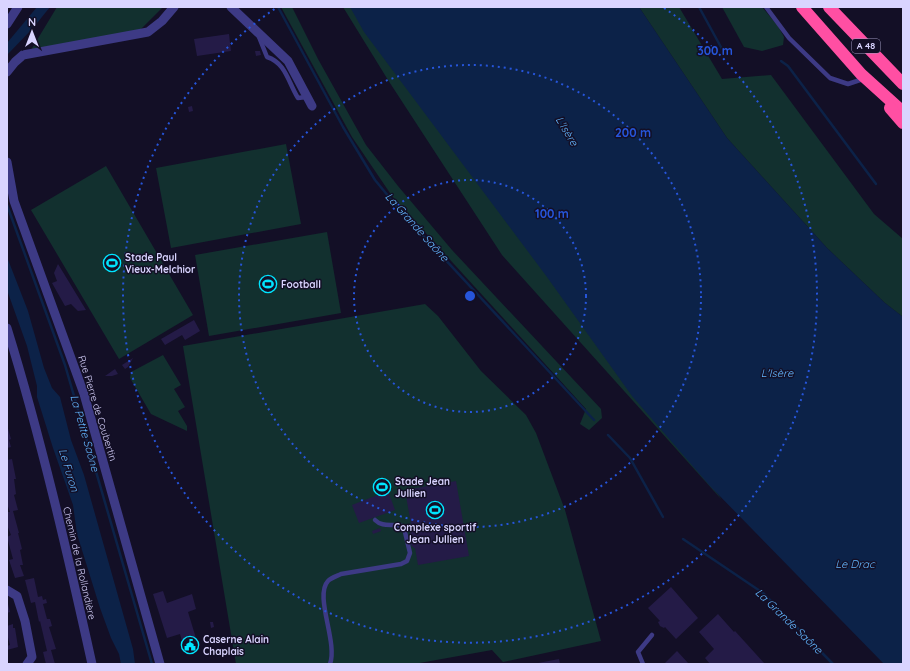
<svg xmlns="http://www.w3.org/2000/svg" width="910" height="671" viewBox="0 0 910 671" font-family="Quicksand,sans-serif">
<rect width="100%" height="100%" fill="#130f26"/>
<!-- green -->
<g fill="#12302f">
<polygon points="57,7 163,7 140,30 31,50"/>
<polygon points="281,7 292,7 318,59 366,145 398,186 452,250 601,409 602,418 589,430 580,424 586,409 392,196 352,137"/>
<polygon points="343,7 371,7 615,353 722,500 502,255 388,80"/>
<polygon points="639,7 679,7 722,79 771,75 874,214 903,239 903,317 885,303 827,248 727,138"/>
<polygon points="722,7 762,7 778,26 784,37 783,45 762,51 744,47"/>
<polygon points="286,144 301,224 171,248 156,168"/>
<polygon points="106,166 193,315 119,359 31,210"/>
<polygon points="327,232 341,313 209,336 195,255"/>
<polygon points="425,304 438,316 481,371 526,415 536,433 565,510 601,641 503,662 492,650 414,664 236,664 183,346"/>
<polygon points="163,355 181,385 174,389 185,407 178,411 187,426 187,431 151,414 130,378 131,372"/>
</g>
<!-- water -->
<g fill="#0c2248">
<polygon points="37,7 50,7 33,28 7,55 7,43"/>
<polygon points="350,7 639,7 727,138 827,248 885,303 903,317 903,664 884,664 710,486 632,396 547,277 364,32"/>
<polygon points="7,257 28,311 44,368 52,388 60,397 71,440 84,475 133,649 135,664 121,664 119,654 111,638 100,608 77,534 73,505 53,448 37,397 37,386 27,346 7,290"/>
</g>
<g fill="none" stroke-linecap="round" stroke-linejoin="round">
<!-- stream -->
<g stroke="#0c2248" stroke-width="2.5">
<polyline points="278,7 343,127 375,180 403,214 594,420"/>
<polyline points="699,7 722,49 728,53"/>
<polyline points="781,61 788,66 876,184"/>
<polyline points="7,205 65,365 152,664"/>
<polyline points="608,435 630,458 663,517"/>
<polyline points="683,539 763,593 833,664"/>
</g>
</g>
<!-- building -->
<g fill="#241b47">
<polygon points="229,34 231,51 197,56 194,39"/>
<polygon points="255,51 260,51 261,55 256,56"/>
<polygon points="192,106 193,111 189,112 188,107"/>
<polygon points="58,264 86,310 78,311 71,304 65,306 52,283 57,281 54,273"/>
<polygon points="194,320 200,331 185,340 182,335 165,345 161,339"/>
<polygon points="133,358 128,367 125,369 122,365"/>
<polygon points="115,369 118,374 112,376 105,376"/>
<polygon points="7,425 11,439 9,440 11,447 7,448"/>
<polygon points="12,459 16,479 14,479 16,494 14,495 18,510 13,511 19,533 18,533 22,549 20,550 23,565 20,565 24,576 15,578 9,560 13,559 7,537 11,535 7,525 7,512 10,512 7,504 7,460"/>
<polygon points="456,481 469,556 418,565 415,548 414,548 410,544 414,542 413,536 409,535 412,530 405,490"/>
<polygon points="388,491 395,510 359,523 352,505"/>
<polygon points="380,528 381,531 373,534 372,531"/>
<polygon points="34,578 38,597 42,596 43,600 46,599 47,603 43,604 47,619 50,619 52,626 49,627 56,649 51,650 55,664 46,664 43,652 47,651 40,621 39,622 35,602 31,603 25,580"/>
<polygon points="671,587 698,618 676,639 665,627 664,628 660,626 658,622 660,621 648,608"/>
<polygon points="163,591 167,603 192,594 196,609 188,612 199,648 185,652 180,634 167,638 153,594"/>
<polygon points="7,604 8,604 10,612 7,613"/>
<polygon points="718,614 734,632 735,631 765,664 710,664 705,658 714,649 699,632"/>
<polygon points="210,622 213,622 214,627 211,628"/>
<polygon points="13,624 13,628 15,628 18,647 7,650 7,646 10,645 7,634 7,626"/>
<polygon points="677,651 689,664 664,664"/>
<polygon points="559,659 560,664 538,664 538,663"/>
</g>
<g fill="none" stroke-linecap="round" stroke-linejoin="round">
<!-- lane -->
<g stroke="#3d3a85" stroke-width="4.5">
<polyline points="766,7 789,38 830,78 848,84 863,79"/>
<path d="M259,37L267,57C286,63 288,82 298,98L306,97"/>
<path d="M330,664C338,642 314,596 328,581C331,578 337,576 341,574L401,564L407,561L410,553L404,528L402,526C392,523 383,528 375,520"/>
<polyline points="643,664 638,652 652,635"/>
</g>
<!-- street -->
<g stroke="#3d3a85" stroke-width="9">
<polyline points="231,7 288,61 312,106"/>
<polyline points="7,24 18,7"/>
<polyline points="7,72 15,62 23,55 148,32 162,21 174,7"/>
<polyline points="7,162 14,201 84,394 160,664"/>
<path d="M7,328C41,438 67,551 92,664"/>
<polyline points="7,590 17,596 25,621 32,657 27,664"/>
</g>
<!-- highway -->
<g stroke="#ff4fa3" stroke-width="12">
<polyline points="802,7 861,74 903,112"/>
<polyline points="829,7 903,84"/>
<polyline points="890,108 903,123"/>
</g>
</g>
<!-- distance rings -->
<g fill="none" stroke="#2655da" stroke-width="2" stroke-dasharray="2 4">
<circle cx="470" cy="296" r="116"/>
<circle cx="470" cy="296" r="231"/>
<path d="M664 8A347 347 0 1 1 276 8"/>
</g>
<!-- icons -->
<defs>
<symbol id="stadium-ring" viewBox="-11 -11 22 22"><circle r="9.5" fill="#130f26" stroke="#00e5ff" stroke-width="1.5"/><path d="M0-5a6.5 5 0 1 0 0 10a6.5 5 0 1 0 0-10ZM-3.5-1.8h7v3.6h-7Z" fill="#00e5ff"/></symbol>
<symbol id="civic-ring" viewBox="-11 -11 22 22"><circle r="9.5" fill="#130f26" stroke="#00e5ff" stroke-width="1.5"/><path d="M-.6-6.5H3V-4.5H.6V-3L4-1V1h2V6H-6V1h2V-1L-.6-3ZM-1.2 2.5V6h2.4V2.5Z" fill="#00e5ff"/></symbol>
</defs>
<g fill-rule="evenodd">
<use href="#stadium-ring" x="102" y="253" width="20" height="20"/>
<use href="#stadium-ring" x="258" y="274" width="20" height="20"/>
<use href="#stadium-ring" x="372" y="477" width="20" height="20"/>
<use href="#stadium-ring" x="425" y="500" width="20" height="20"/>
<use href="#civic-ring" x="180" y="635" width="20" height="20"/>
</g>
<g text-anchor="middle" stroke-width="3" stroke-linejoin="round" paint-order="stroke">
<!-- shield labels -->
<rect fill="#130f26" stroke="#9e99be" stroke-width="1" x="852" y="39" width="28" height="14" rx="3"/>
<g font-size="9" font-weight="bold" fill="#d9d4ff">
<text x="866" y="49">A 48</text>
</g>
<!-- poi labels -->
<g font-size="10" font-weight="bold" fill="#d9d4ff" stroke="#130f26" text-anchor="start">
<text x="125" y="261">Stade Paul<tspan x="125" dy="12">Vieux-Melchior</tspan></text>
<text x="281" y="288">Football</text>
<text x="395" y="485">Stade Jean<tspan x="395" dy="12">Jullien</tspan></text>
<text x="435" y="531" text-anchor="middle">Complexe sportif<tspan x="435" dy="12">Jean Jullien</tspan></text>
<text x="203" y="643">Caserne Alain<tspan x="203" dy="12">Chaplais</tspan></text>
</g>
<!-- street labels -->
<g font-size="10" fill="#d9d4ff" stroke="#130f26">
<text transform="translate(98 408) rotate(73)" y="4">Rue Pierre de Coubertin</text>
<text transform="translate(80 563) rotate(77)" y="4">Chemin de la Rollandière</text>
</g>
<!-- water labels -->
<g font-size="11" font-style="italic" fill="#62b6ff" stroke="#130f26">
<text transform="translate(567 131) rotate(59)" y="4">L'Isère</text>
<text transform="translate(417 227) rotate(48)" y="4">La Grande Saône</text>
<text x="777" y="377">L'Isère</text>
<text transform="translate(85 433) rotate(74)" y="4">La Petite Saône</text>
<text transform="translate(69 470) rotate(73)" y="4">Le Furon</text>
<text x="855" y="568">Le Drac</text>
<text transform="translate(789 621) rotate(44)" y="4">La Grande Saône</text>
</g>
</g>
<circle cx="470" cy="296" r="6" fill="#2655da" stroke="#130f26" stroke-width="2"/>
<g font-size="12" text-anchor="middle" font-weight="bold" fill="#2655da" stroke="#130f26" stroke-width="3" stroke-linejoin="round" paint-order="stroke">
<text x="715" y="55">300 m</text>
<text x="633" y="137">200 m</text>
<text x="552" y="218">100 m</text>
</g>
<!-- border -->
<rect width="910" height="671" fill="none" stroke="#d9d4ff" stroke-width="16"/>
<!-- north arrow -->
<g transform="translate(32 32)" stroke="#130f26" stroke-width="3" paint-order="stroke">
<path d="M0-3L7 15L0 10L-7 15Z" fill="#d9d4ff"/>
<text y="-6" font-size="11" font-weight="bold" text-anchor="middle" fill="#d9d4ff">N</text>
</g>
</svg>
